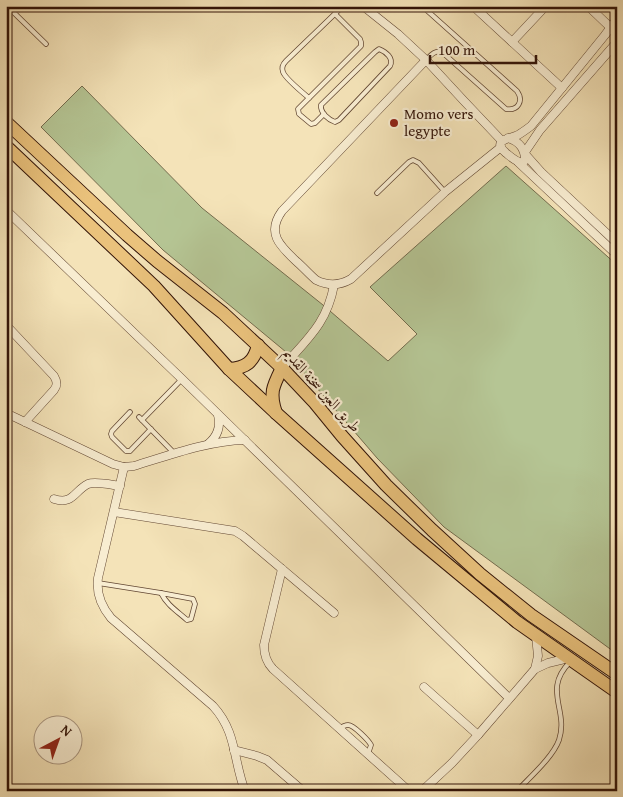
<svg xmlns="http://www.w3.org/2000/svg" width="623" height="797" viewBox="0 0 623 797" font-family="'Gentium Book Plus',Amiri,serif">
<rect width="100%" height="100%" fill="#f4e3b8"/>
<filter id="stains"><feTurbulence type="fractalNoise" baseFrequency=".004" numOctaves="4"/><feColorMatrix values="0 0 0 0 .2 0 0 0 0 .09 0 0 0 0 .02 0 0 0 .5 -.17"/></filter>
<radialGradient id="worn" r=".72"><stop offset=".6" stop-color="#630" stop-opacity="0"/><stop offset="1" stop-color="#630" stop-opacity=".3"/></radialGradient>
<!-- green -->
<polygon fill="#b5c594" stroke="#746c4e" points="82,86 202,208 323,305 388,361 417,334 370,287 506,166 617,265 617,654 444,527 377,458 286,352 163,250 41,127"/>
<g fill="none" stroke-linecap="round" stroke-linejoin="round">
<defs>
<g id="lane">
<polyline points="7,6 46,44"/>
<path d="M422,6L517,91C524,101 518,111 506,109L442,52C435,50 431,55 426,60"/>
<path d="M379,49C386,52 394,58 390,66L339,120L335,122C329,120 320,113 321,105L375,52Z"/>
<path d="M309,98C303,93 285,78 283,72C281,67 283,64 286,61L343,6"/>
<polyline points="324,114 315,123 311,124 299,114 298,109 361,46 361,42 360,39 335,14"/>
<polyline points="377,193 409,162 413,160 419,163 445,192"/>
<polyline points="130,412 112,431 111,434 112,437 126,451 130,451 151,429"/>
<polyline points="139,417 174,453"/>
<polyline points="142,420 182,379"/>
<polyline points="98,583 161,593"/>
<path d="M161,593L193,599L195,604L191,619L187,620C177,611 167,605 161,593Z"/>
<path d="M340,728C341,727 346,725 348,725C354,725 369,741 371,745L368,754"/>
<path d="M517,791C530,777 553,757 559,740C569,710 542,690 570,662"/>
</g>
<g id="street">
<polyline points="363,6 398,34 426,60 464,101 502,141"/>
<polyline points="473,6 562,88"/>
<polyline points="588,6 610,27"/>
<polyline points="512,42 542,10"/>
<path d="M426,60L282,211C266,233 280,246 296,261C303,267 309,274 316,280C328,286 339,286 351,279L445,192L501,147"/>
<path d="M508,138C519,141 525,149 525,160L523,163C516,162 511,157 506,153C491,140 509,139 518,135C523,132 527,129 531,126L605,35L617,19"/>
<polyline points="525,152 540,130 617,42"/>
<polyline points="525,154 541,172 617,243"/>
<polyline points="518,162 617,255"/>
<polyline points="6,210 182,379 509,698"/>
<path d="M6,325L54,376C57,381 58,385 54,390L25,422"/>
<path d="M282,368C306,340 327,324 334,285"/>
<path d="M6,413L113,464L124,467L134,466C170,455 207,441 245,440"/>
<path d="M208,444C218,436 221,427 218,415"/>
<path d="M124,467L98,578C96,593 101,606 111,618L213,706C237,732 233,760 245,791"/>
<path d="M54,499C73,505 74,491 88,484C95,481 112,485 120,486"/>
<polyline points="114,512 235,531 243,536 334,613"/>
<path d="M282,569L264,645C264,655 266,662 273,669L409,791"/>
<polyline points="535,669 538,656 536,636"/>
<polyline points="424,687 478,735"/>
<polyline points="234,750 257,756 267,760 303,791"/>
<polyline points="422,791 452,763 478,735 535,669 548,663 569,658"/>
</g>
<g id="primary">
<polyline points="6,122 127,235 157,261 223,313 282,368 315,403 342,436 386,485 432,530 480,574 531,615 617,674"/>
<polyline points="6,146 154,286 229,369 276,413 417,539 517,622 617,692"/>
<path d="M229,369C246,368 254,362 258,345"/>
<path d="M276,413C269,393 273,386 282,368"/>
</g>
</defs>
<!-- lane casing -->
<use href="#lane" stroke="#624733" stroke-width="5.5"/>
<!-- street casing -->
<use href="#street" stroke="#624733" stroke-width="9"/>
<!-- primary casing -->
<use href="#primary" stroke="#321307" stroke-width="14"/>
<!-- lane -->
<use href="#lane" stroke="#f8edd1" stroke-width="4"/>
<!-- street -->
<use href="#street" stroke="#f8edd1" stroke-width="8"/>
<!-- primary -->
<use href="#primary" stroke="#eac27c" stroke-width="12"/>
</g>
<!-- markers -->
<circle fill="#8f2418" stroke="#f8edd1" stroke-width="2" cx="394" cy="123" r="5"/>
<g text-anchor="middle" stroke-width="4.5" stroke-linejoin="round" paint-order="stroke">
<!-- poi labels -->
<g font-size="15" fill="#321307" stroke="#f8edd1" text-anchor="start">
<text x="404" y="119">Momo vers<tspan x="404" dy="17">legypte</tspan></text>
</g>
<!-- street labels -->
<g font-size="15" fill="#321307" stroke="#f8edd1">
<text transform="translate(322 390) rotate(48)" y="5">طريق العين سخنة القديم</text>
</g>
</g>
<!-- margin -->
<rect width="623" height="797" fill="none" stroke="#f4e3b8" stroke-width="25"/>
<rect x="8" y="8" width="608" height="782" fill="none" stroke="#321307" stroke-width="2.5"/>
<rect x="12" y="12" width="598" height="772" fill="none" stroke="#321307"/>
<!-- north arrow -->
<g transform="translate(58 740) rotate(41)"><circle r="24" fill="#f8edd1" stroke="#a99680"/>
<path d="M0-4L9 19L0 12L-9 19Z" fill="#8f2418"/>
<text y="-8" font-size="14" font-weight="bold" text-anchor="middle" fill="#321307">N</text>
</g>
<!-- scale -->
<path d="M430 55v8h106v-8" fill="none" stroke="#321307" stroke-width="2.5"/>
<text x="438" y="55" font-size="15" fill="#321307" stroke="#f8edd1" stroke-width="4" paint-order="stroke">100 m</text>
<rect width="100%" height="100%" filter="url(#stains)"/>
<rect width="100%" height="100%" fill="url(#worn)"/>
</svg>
